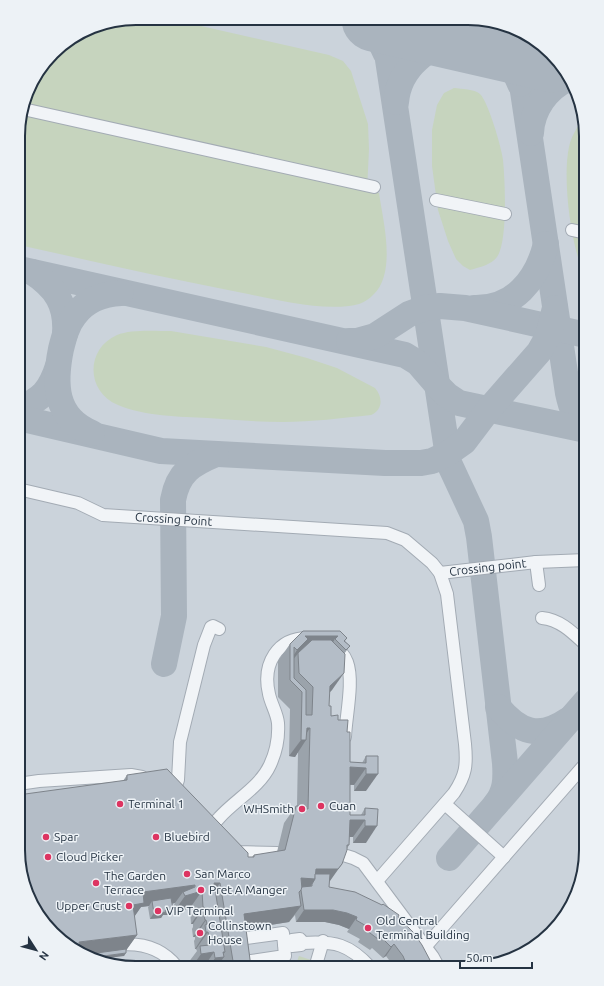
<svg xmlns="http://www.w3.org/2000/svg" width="604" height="986" viewBox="0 0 604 986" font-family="Ubuntu,sans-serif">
<rect width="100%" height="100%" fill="#dee3e9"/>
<!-- built -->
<polygon fill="#cbd3db" points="136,18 491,20 540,42 577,91 586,136 586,858 562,922 513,959 468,968 120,967 64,944 27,895 18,850 19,121 30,83 58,47 91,27"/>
<!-- green -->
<g fill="#c6d4be">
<path d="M136,18H166L329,55L343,61L351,71L368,124L369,149L367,191L379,193C383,221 397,273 373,295C366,302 359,305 349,306C313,310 274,299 238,292C165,278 92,261 19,245V121L30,84L58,47L91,27Z"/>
<path d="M454,88C462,89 474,89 480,94C488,101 502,149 503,160C505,180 508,241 497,257C491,265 480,267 470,270L463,266L456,259L448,241L438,210L432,166V130L437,105L444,93Z"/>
<path d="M583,119L586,136V279C571,249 562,179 569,147C571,137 577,127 583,119Z"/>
<path d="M19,317C25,331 26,343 19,356Z"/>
<path d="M171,331L266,347L307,358L337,368L375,388C383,397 383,410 371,415C342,418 312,422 283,422C258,422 233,420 208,418C180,417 144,416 118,405C86,392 85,349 117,335C131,329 155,331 171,331Z"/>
<polygon points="299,956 311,960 309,968 295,967"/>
<polygon points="335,962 345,963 352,968 322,968 326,963"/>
</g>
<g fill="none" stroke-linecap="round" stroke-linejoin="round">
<!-- taxiway -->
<g stroke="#aab4be" stroke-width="26">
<path d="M357,19C370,26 380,38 385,52"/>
<path d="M382,20L449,463L476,521L479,537L505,763C506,779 506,792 495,805"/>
<polyline points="400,20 413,28"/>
<path d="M514,31L568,393C571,407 575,419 586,430"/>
<path d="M520,33C528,44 536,52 548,58"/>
<polyline points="440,34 458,31 479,20"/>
<path d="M396,102C399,68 429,42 462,42C466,42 471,41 474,42C495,47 513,64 520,84"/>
<path d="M531,133C532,110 547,88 568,79"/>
<polyline points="19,269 405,355 418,363 437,385 447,395 459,403 586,430"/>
<path d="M32,272C56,288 67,304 65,334"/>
<path d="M474,308C514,309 537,280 546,244"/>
<polyline points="349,341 357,341 375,336 409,314 425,308 440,306 465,308 586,335"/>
<path d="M19,409C42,399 50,391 58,366"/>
<polyline points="19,418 161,451 385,463 421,463 432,461 447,454 464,442 489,409 539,352 548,336 555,308"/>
<path d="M92,433C54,418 54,383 61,349C64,337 67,325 75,315C86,300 103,294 121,293"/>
<path d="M164,664L174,616L173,500C178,472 192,464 216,454"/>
<path d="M498,707C519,732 539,740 568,720"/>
<polyline points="449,858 586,701"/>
</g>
<!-- runway -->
<polyline stroke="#aab4be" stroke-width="65" points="374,19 553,60"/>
<defs>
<g id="minor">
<polyline points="23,109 374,187"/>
<polyline points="436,200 505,214"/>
<polyline points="572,230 586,233"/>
<path id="s1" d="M18,489L78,503L103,515L387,533L405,540L432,563L440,573L447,594L465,744C467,765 466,775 454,793L377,881"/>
<polyline points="536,562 539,585"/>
<path id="s2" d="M440,573L536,562L586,560"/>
<path d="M542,618C561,620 573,633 586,645"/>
<path d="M333,645C339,650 344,654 347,662C354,681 346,715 345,737"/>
<polyline points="18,784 39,781 131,775 142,777"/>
<polyline points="173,794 178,780 180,742 204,645 211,627 213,626 219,629"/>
<polyline points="445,804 504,857"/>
<path d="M208,832C211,828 215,822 219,818C235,800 260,787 270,765C276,752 279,738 278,723C277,713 271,704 269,694C262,664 277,637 310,638"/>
<polyline points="233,850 238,852 277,853"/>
<polyline points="337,853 353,858 363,863 433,957 439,968"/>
<path d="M303,943L300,939L292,940L284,944L292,946L301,945L303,943C335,941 349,944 371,968"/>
<path d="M116,945C140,942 162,948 177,967"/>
<polyline points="426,946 586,763"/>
<polyline points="237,963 285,956 283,933 239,939 240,947"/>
<polyline points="315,968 323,941"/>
</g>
</defs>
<!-- minor casing -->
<use href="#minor" stroke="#a3abb4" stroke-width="14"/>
<!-- minor -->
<use href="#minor" stroke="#f1f4f7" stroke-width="12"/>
</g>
<!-- wall -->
<path fill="#9ba3ab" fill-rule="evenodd" d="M347,638L345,641L350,646L344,654L332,690L329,693V706L331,716L338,720L347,732L350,762L362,763L366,756V791H354V785H350V815H361L365,808L366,843H353V837H349V845L329,882V887L398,917L431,962L439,968H395L386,956L383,958L372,948L370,950L358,942L360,939L347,932L349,929L339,925L325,922H296L295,915L289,922L246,929L251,967H220L219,964L217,967H189L188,963L197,951L196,949H195L194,941L195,939V937H193L192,929L193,927V924H191L190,908L173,913L172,910L169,915H163L161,918L150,919L148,907L149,906L141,907L134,917L137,935L126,950L124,956L123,781L127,775L248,857H252L254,855L277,852L284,823L296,806H297L298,752L295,757L289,756L290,709L278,697V661L290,644ZM175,903L173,907L172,904Z"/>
<!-- shaded-wall -->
<g fill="#7e848b">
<polygon points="305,636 338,636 335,639 326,653 299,652 296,656 290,663 290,661 297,650"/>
<polygon points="344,673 332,690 318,703 330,686"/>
<polygon points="307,728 310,728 302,740 306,740 295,757 289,756 301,740"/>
<polygon points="350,767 366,768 354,785 338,784"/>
<polygon points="366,774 378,774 366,791 354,791"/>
<polygon points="350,820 365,820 353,837 338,837"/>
<polygon points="365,826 377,826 366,843 353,843"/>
<polygon points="342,864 330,881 312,884 304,896 301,890 289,907 301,906 289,922 232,931 244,914 316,869"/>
<polygon points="214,883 220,883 208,899"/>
<polygon points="195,885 188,895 202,891 190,908 173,913 185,896 183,892 175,903 153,906 152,901 149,906 141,907 132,920 133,905 143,892"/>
<polygon points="203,907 204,907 193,924 191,924"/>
<polygon points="173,909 169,915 163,915 161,918 150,919 154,913 165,910"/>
<polygon points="304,910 333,910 347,913 357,917 349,929 339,925 325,922 296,922"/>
<polygon points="205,920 206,920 195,937 193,937"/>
<polygon points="206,932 208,932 196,949 195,949"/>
<polygon points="137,935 125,952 94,956 75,948 79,942"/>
<polygon points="394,944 386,956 383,958 391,947"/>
<polygon points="214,952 204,967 192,967 201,954"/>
<polygon points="223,952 225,952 221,957 224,957 217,967 209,967 215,958"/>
<polygon points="126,953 124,956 101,959 96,957"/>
</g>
<!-- building -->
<g fill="#b4bdc7" stroke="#7e848b">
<polygon points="303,631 340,631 347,638 344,641 350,646 346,650 335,639 338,636 305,636 308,639 297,650 294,647 294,678 306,690 306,715 312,715 313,687 299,673 298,653 312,640 331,640 345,654 344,673 330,686 329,706 331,706 331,716 338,715 338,720 348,720 347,732 350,732 350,762 366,763 366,756 378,756 378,774 366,774 366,768 350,767 350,815 365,815 365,808 378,809 377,826 365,826 365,820 350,820 349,845 347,845 347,850 342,864 338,869 316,869 315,879 301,878 302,889 299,892 301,906 244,914 251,967 234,967 220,883 214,883 225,952 223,952 224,957 215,958 214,952 201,954 200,946 210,945 208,937 209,937 208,932 206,932 205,925 207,924 206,920 205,920 203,912 205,912 204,907 203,907 202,891 185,896 183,892 195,887 195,885 143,892 144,903 133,905 137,935 79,942 80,948 77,949 64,944 27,895 18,850 18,795 127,780 127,775 167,769 248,853 248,857 254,857 254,855 285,850 296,806 302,806 302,809 308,809 310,728 307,728 306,740 301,740 302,692 290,680 290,644"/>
<polygon points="18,633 22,642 18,663"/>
<polygon points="315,874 330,874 329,887 355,892 382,905 383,904 399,915 398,917 413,932 422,945 431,962 436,961 439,968 408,968 403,956 394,944 391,947 380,936 378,939 366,930 368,927 356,920 357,917 347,913 333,910 304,910 301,890 302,887 312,886 312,884 315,879"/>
<polygon points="171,898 173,909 165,910 166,912 154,913 152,901"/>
<polygon points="126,949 126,953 96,957 89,954"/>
</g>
<!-- markers -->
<g fill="#dd3461" stroke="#edf2f6" stroke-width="1.5">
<circle cx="120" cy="804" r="4"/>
<circle cx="321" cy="806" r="4"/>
<circle cx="302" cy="809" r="4"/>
<circle cx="46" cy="837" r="4"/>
<circle cx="156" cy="837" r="4"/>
<circle cx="48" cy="857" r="4"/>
<circle cx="187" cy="874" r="4"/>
<circle cx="96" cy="883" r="4"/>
<circle cx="201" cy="890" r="4"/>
<circle cx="129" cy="906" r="4"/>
<circle cx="158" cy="911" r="4"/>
<circle cx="368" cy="928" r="4"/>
<circle cx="200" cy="933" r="4"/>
</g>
<g text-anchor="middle" stroke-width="3" stroke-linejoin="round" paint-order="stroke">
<!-- street labels -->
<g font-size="12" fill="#253342" stroke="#edf2f6">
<text dy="4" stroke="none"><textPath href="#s1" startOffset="160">Crossing Point</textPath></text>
<text dy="4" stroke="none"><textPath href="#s2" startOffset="48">Crossing point</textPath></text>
</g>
<!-- poi labels -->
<g font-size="12" fill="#253342" stroke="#edf2f6" text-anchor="start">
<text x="128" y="808">Terminal 1</text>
<text x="329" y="810">Cuan</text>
<text x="294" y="813" text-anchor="end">WHSmith</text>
<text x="54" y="841">Spar</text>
<text x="164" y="841">Bluebird</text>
<text x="56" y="861">Cloud Picker</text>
<text x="195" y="878">San Marco</text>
<text x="104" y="880">The Garden<tspan x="104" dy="14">Terrace</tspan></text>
<text x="209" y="894">Pret A Manger</text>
<text x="121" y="910" text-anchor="end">Upper Crust</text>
<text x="166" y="915">VIP Terminal</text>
<text x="376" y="925">Old Central<tspan x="376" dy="14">Terminal Building</tspan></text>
<text x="208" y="930">Collinstown<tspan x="208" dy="14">House</tspan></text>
</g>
</g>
<!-- crop -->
<path d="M0 0H604V986H0ZM136 25H468A111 111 0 0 1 579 136V850A111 111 0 0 1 468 961H136A111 111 0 0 1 25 850V136A111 111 0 0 1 136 25Z" fill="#edf2f6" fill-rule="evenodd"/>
<path fill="none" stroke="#253342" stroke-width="2" d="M136 25H468A111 111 0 0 1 579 136V850A111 111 0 0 1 468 961H136A111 111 0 0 1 25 850V136A111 111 0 0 1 136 25Z"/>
<!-- north arrow -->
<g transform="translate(36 950) rotate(126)" stroke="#edf2f6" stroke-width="3" paint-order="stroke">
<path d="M0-3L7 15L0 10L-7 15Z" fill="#253342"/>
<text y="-6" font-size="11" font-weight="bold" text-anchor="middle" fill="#253342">N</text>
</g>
<!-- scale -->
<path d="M460 962v6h72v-6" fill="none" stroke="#253342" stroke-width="2"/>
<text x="466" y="962" font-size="12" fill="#253342" stroke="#edf2f6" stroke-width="3" paint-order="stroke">50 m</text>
</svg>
